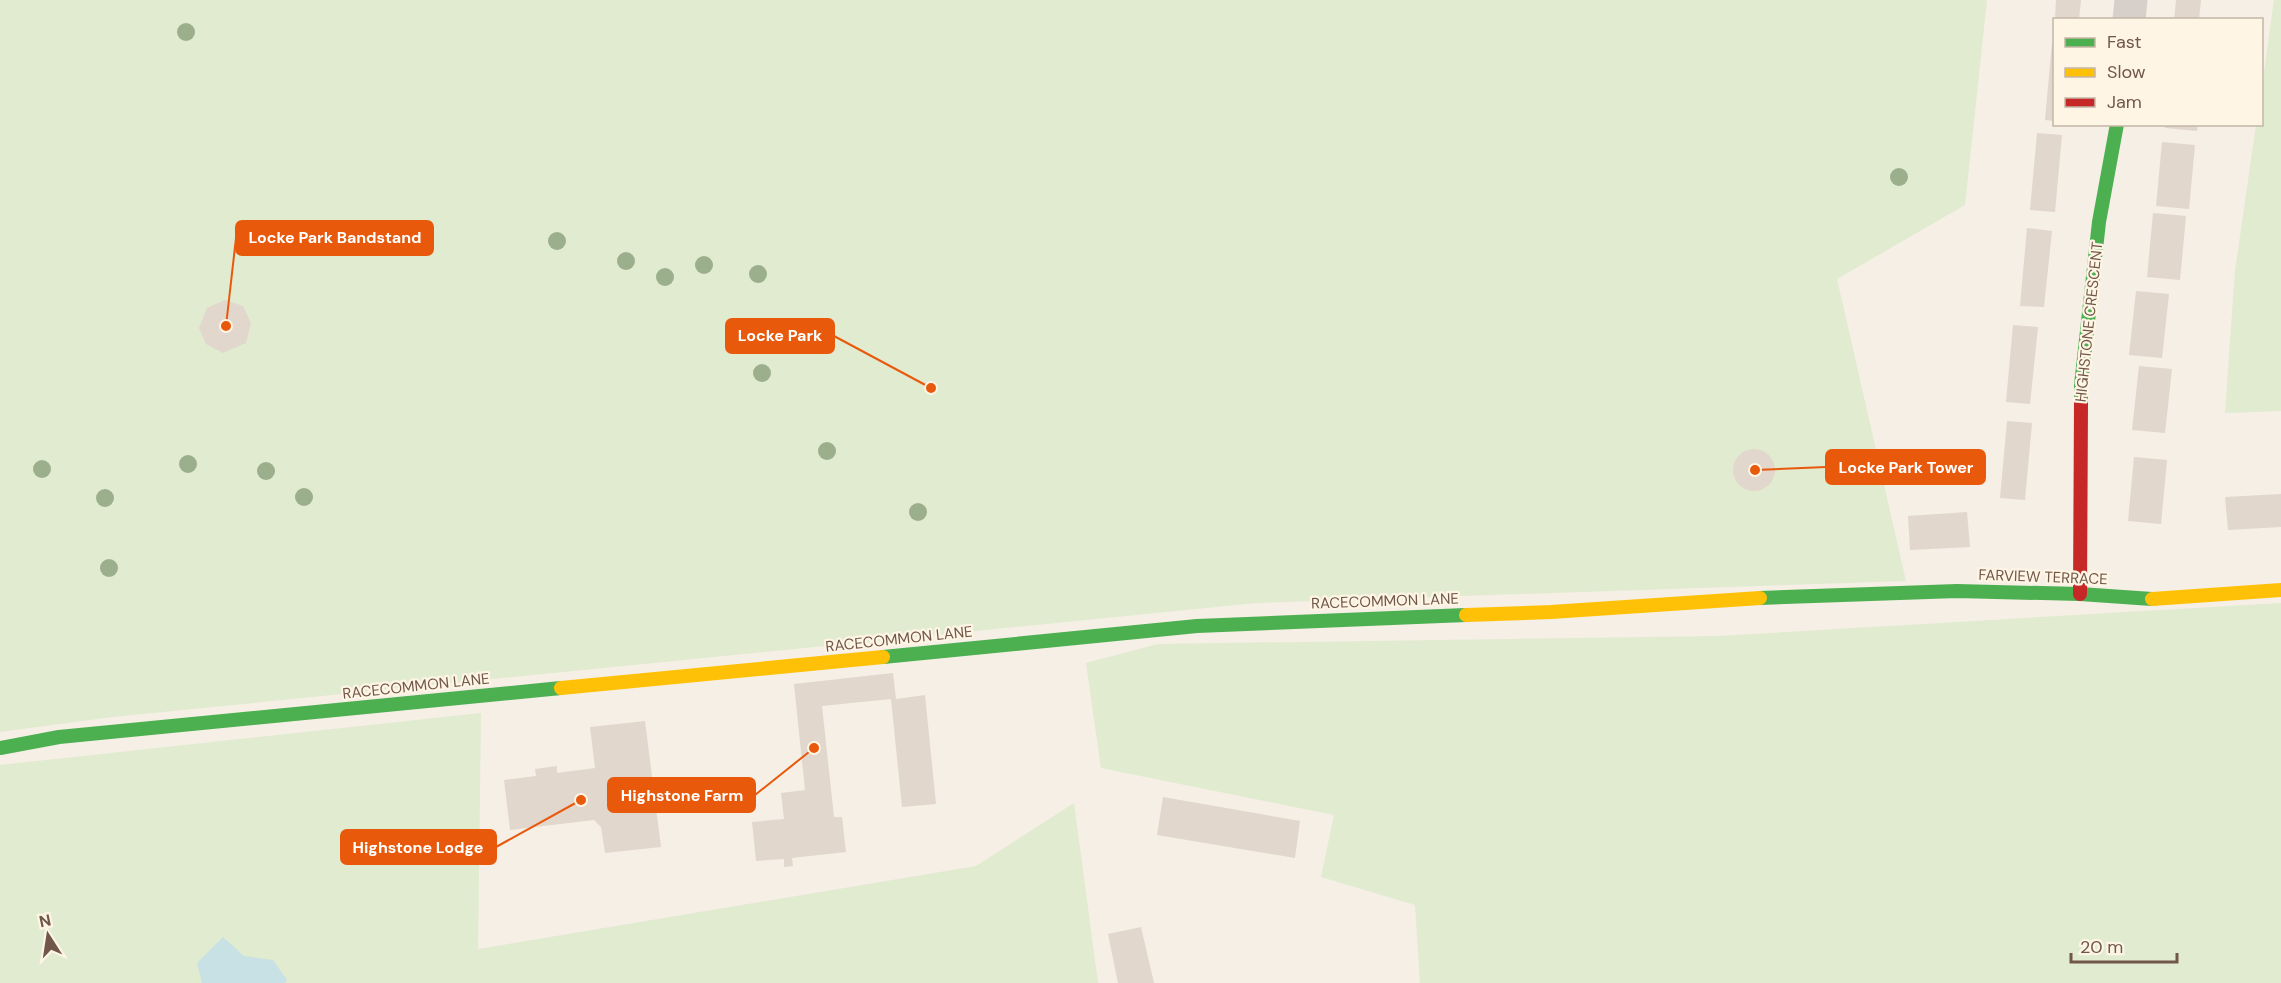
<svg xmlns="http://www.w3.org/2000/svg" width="2281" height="983" font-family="'DM Sans',sans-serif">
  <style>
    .green { fill: #e0ebd0 }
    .water { fill: #c8e1e4 }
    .building { fill: #e1d7cd }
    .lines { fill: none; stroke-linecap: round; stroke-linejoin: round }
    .street { stroke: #d7cfc9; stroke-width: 33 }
    .fast { stroke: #4caf50; stroke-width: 14 }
    .slow { stroke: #ffc107; stroke-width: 14 }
    .jam { stroke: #c62828; stroke-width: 14 }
    .tree { fill: #9caf8c }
    .labels { text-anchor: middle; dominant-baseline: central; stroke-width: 4.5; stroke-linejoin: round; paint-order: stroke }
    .street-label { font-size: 15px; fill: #705748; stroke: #fef5e5 }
    .leader { fill: none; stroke: #e8590c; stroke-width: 2 }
    .callout-dot { fill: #e8590c; stroke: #fef5e5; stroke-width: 2 }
    .callout { fill: #e8590c; stroke: #e8590c; stroke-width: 2 }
    .callout-label { font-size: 16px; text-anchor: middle; font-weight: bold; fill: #fff }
  </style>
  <rect width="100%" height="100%" fill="#f5efe5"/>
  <g class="green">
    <polygon points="0,0 1987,0 1965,205 1837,279 1906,581 1256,603 112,717 0,732"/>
    <polygon points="2274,0 2281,0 2281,411 2225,413 2235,271 2256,125 2262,124 2262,87"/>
    <polygon points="2281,603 2281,983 1420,983 1415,905 1321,877 1334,815 1101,768 1086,663 1158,644 1719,636"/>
    <polygon points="481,713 478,949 976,866 1074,803 1098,983 0,983 0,765"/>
  </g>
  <polygon class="water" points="223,937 244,956 273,960 287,980 285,983 202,983 197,963"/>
  <g class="building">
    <polygon points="2056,0 2081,0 2079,20 2055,20"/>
    <polygon points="2176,0 2201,0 2199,20 2174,20"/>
    <polygon points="2052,43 2054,43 2054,121 2045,120"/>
    <polygon points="2165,124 2198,124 2197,131 2165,128"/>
    <polygon points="2037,133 2062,135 2055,212 2030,210"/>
    <polygon points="2162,142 2195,145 2189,209 2156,206"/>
    <polygon points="2153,213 2186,216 2180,280 2147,277"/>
    <polygon points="2027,228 2052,231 2044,307 2020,306"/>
    <polygon points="2136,291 2169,294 2162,358 2129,355"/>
    <polygon points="225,300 243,306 251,323 246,343 223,353 206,344 199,328 207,308"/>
    <polygon points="2013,325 2038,327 2030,404 2006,402"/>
    <polygon points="2139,366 2172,369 2165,433 2132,430"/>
    <polygon points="2007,421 2032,423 2025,500 2000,498"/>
    <circle cx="1754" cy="470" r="21"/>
    <polygon points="2134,457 2167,460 2161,524 2128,521"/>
    <polygon points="2281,494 2281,527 2228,530 2225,497"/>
    <polygon points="1967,512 1970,547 1910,550 1908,516"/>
    <polygon points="893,673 896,699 925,695 936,804 902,807 891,699 822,706 834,817 842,817 846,852 792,858 793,866 784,867 784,859 756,861 752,822 784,819 781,793 805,790 794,684"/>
    <polygon points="645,721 661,847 605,853 601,827 594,820 510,830 504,780 536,776 535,769 557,766 557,773 595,768 590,727"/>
    <polygon points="1163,797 1300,821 1295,858 1157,835"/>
    <polygon points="1141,927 1154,983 1118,983 1108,934"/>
  </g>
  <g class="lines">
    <polyline class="street" points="2129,20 2131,0"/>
    <g class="fast">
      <polyline points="2081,403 2081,385 2099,222 2117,124"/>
      <polyline points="1760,598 1957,591 2080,594 2152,599"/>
      <polyline points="883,657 1197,626 1466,615"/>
      <polyline points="0,748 59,737 561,688"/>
    </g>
    <g class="slow">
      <polyline points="2152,599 2281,590"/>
      <polyline points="1466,615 1551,612 1760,598"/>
      <polyline points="561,688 883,657"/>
    </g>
    <polyline class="jam" points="2080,594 2081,403"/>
  </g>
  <g class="tree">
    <circle cx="186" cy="32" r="9"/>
    <circle cx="1899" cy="177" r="9"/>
    <circle cx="557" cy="241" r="9"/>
    <circle cx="626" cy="261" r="9"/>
    <circle cx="704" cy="265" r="9"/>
    <circle cx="758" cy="274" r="9"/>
    <circle cx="665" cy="277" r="9"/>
    <circle cx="762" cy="373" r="9"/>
    <circle cx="827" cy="451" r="9"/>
    <circle cx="188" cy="464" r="9"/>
    <circle cx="42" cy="469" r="9"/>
    <circle cx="266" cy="471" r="9"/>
    <circle cx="304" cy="497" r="9"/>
    <circle cx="105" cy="498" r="9"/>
    <circle cx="918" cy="512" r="9"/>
    <circle cx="109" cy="568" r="9"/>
  </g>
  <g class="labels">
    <g class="street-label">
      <text transform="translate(2089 322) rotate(-84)">HIGHSTONE CRESCENT</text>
      <text transform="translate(2043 577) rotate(2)">FARVIEW TERRACE</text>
      <text transform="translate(1385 601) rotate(-2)">RACECOMMON LANE</text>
      <text transform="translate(899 639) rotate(-6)">RACECOMMON LANE</text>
      <text transform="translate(416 686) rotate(-6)">RACECOMMON LANE</text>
    </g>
  </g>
  <path class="leader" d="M226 326L236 238M931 388L834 336M1755 470L1826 467M814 748L755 795M581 800L496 847"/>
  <g class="callout-dot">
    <circle cx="226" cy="326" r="6"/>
    <circle cx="931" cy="388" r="6"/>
    <circle cx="1755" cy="470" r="6"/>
    <circle cx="814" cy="748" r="6"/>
    <circle cx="581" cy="800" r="6"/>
  </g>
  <g class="callout">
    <rect x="236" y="221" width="197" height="34" rx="6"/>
    <rect x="726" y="319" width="108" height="34" rx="6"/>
    <rect x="1826" y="450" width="159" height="34" rx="6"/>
    <rect x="608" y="778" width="147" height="34" rx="6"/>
    <rect x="341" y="830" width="155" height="34" rx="6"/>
  </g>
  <g class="callout-label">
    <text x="335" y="243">Locke Park Bandstand</text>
    <text x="780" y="341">Locke Park</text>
    <text x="1906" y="473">Locke Park Tower</text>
    <text x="682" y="801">Highstone Farm</text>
    <text x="418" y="853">Highstone Lodge</text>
  </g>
  <rect x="2053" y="18" width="210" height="108" fill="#fef5e5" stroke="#c5b6a6" stroke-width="1.5"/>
  <rect x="2065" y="38" width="30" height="9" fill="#4caf50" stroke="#c5b6a6" stroke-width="1.5"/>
  <text x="2107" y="48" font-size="18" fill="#705748">Fast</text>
  <rect x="2065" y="68" width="30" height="9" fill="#ffc107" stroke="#c5b6a6" stroke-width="1.5"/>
  <text x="2107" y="78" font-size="18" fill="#705748">Slow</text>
  <rect x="2065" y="98" width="30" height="9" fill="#c62828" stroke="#c5b6a6" stroke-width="1.5"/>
  <text x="2107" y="108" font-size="18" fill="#705748">Jam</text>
  <g transform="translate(48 935) rotate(348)" stroke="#fef5e5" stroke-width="4.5" paint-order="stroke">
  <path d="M0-4.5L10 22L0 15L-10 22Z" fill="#705748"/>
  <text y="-9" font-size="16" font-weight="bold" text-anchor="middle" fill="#705748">N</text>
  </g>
  <path d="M2071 953v9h106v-9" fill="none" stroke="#705748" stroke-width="3"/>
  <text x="2080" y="953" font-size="18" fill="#705748" stroke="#fef5e5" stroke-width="4.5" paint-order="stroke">20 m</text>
</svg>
